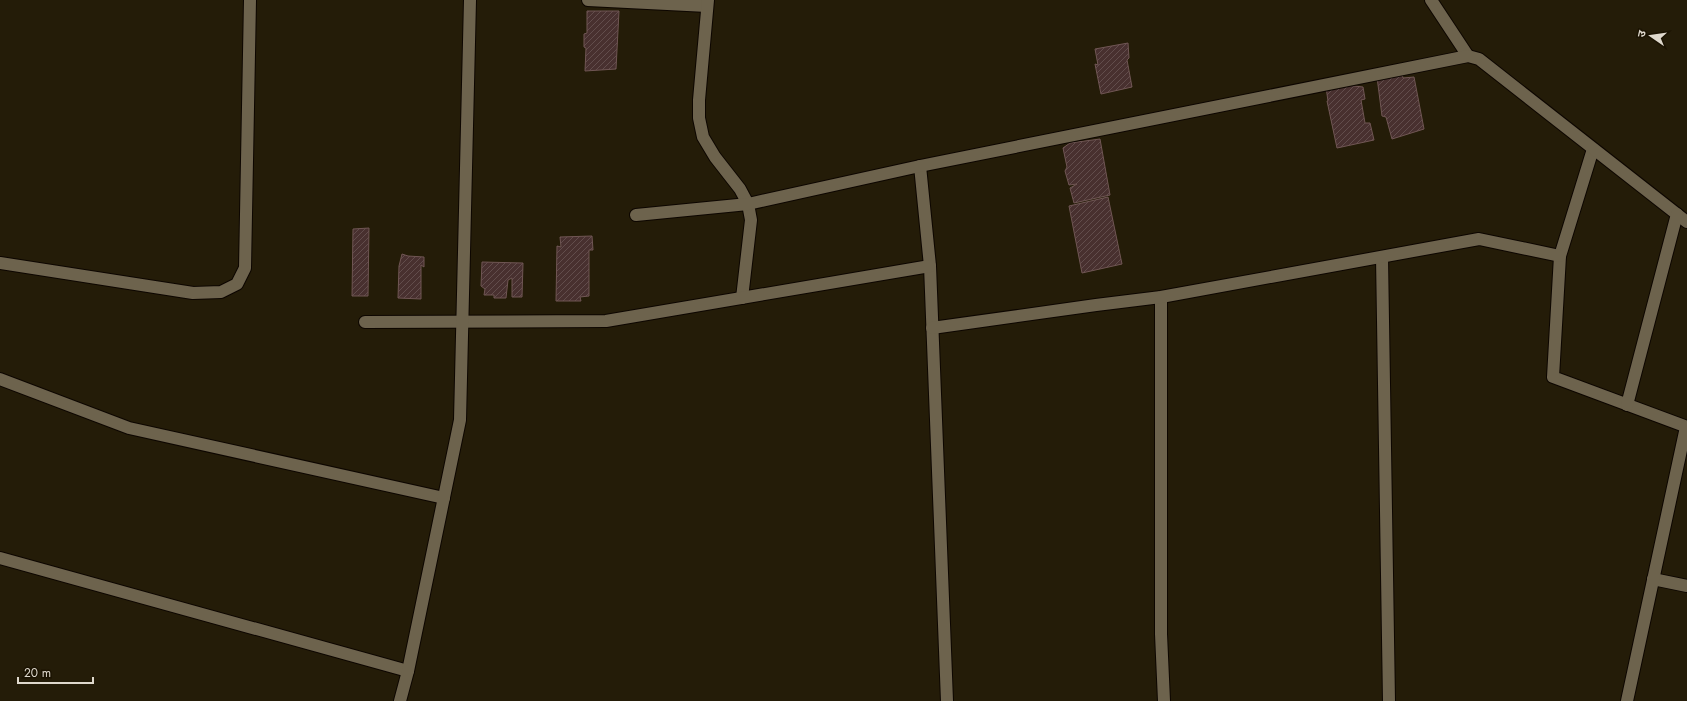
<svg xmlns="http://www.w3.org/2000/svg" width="1687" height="701" font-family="Jost,'Noto Sans Devanagari',sans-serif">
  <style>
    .building { fill: url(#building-hatch); stroke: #705654 }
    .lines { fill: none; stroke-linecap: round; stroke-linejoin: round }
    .minor-casing { stroke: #0d0600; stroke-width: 14 }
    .minor { stroke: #6d634d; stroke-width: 12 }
  </style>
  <defs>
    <pattern id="building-hatch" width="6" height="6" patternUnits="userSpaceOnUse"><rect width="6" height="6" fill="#48302f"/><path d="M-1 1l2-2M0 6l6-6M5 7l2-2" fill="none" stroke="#624d4c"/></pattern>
  </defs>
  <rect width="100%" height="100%" fill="#241c08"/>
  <g class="building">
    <polygon points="587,11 619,11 616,69 585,71 586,48 584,47 584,34 587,33"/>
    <polygon points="1128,43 1129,58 1127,60 1132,87 1101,94 1095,64 1098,65 1095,49"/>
    <polygon points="1402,74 1403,78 1414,77 1424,129 1392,139 1386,117 1382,116 1377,77"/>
    <polygon points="1353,82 1354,86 1363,87 1365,99 1361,100 1365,123 1370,123 1374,140 1337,148 1327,101 1328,101 1326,87"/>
    <polygon points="1100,139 1110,195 1074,203 1070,188 1077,184 1069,185 1065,171 1067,167 1063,148 1070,143"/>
    <polygon points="1108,197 1122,264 1082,273 1069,206"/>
    <polygon points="369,228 368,296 352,296 353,229"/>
    <polygon points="592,236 593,250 589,250 589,296 580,297 581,301 556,301 557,246 561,247 560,237"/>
    <polygon points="402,254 408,256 424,257 424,267 421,265 421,299 398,298 399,266"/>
    <polygon points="482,262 523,263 522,297 512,297 512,278 508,280 506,298 494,298 494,295 484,295 485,289 481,286"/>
  </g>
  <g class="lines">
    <defs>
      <g id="minor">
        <polyline points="588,0 707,6"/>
        <polyline points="708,0 699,100 699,118 703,137 715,157 740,189 748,204 751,220 742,298"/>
        <polyline points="1431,0 1468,56"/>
        <polyline points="1593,149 1560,256 1553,377 1687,427"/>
        <polyline points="920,166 930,266 947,701"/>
        <polyline points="636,215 748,204 920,166 1468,56 1479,59 1687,222"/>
        <polyline points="1382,257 1389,701"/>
        <polyline points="0,263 193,293 221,292 237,284 245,268 250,0"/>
        <polyline points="1161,297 1161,634 1164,701"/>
        <polyline points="365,322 606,321 930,266"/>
        <polyline points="932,328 1096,305 1161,297 1479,239 1560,256"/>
        <polyline points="0,379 129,428 444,498"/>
        <polyline points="1627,405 1677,214"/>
        <polyline points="0,558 408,671"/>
        <polyline points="1653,579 1687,586"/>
        <polyline points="400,701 408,671 460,420 470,0"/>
        <polyline points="1627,701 1686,427"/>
      </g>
    </defs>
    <use href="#minor" class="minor-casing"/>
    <use href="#minor" class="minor"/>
  </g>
  <g transform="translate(1651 36) rotate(283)" stroke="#1b1302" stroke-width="3" paint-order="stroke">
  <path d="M0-3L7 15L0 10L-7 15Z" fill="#dfd9cd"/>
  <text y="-6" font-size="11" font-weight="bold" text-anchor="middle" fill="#dfd9cd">उ</text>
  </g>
  <path d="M18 677v6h75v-6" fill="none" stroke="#dfd9cd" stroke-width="2"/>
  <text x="24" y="677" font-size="12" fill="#dfd9cd" stroke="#1b1302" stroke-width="3" paint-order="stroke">20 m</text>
</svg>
